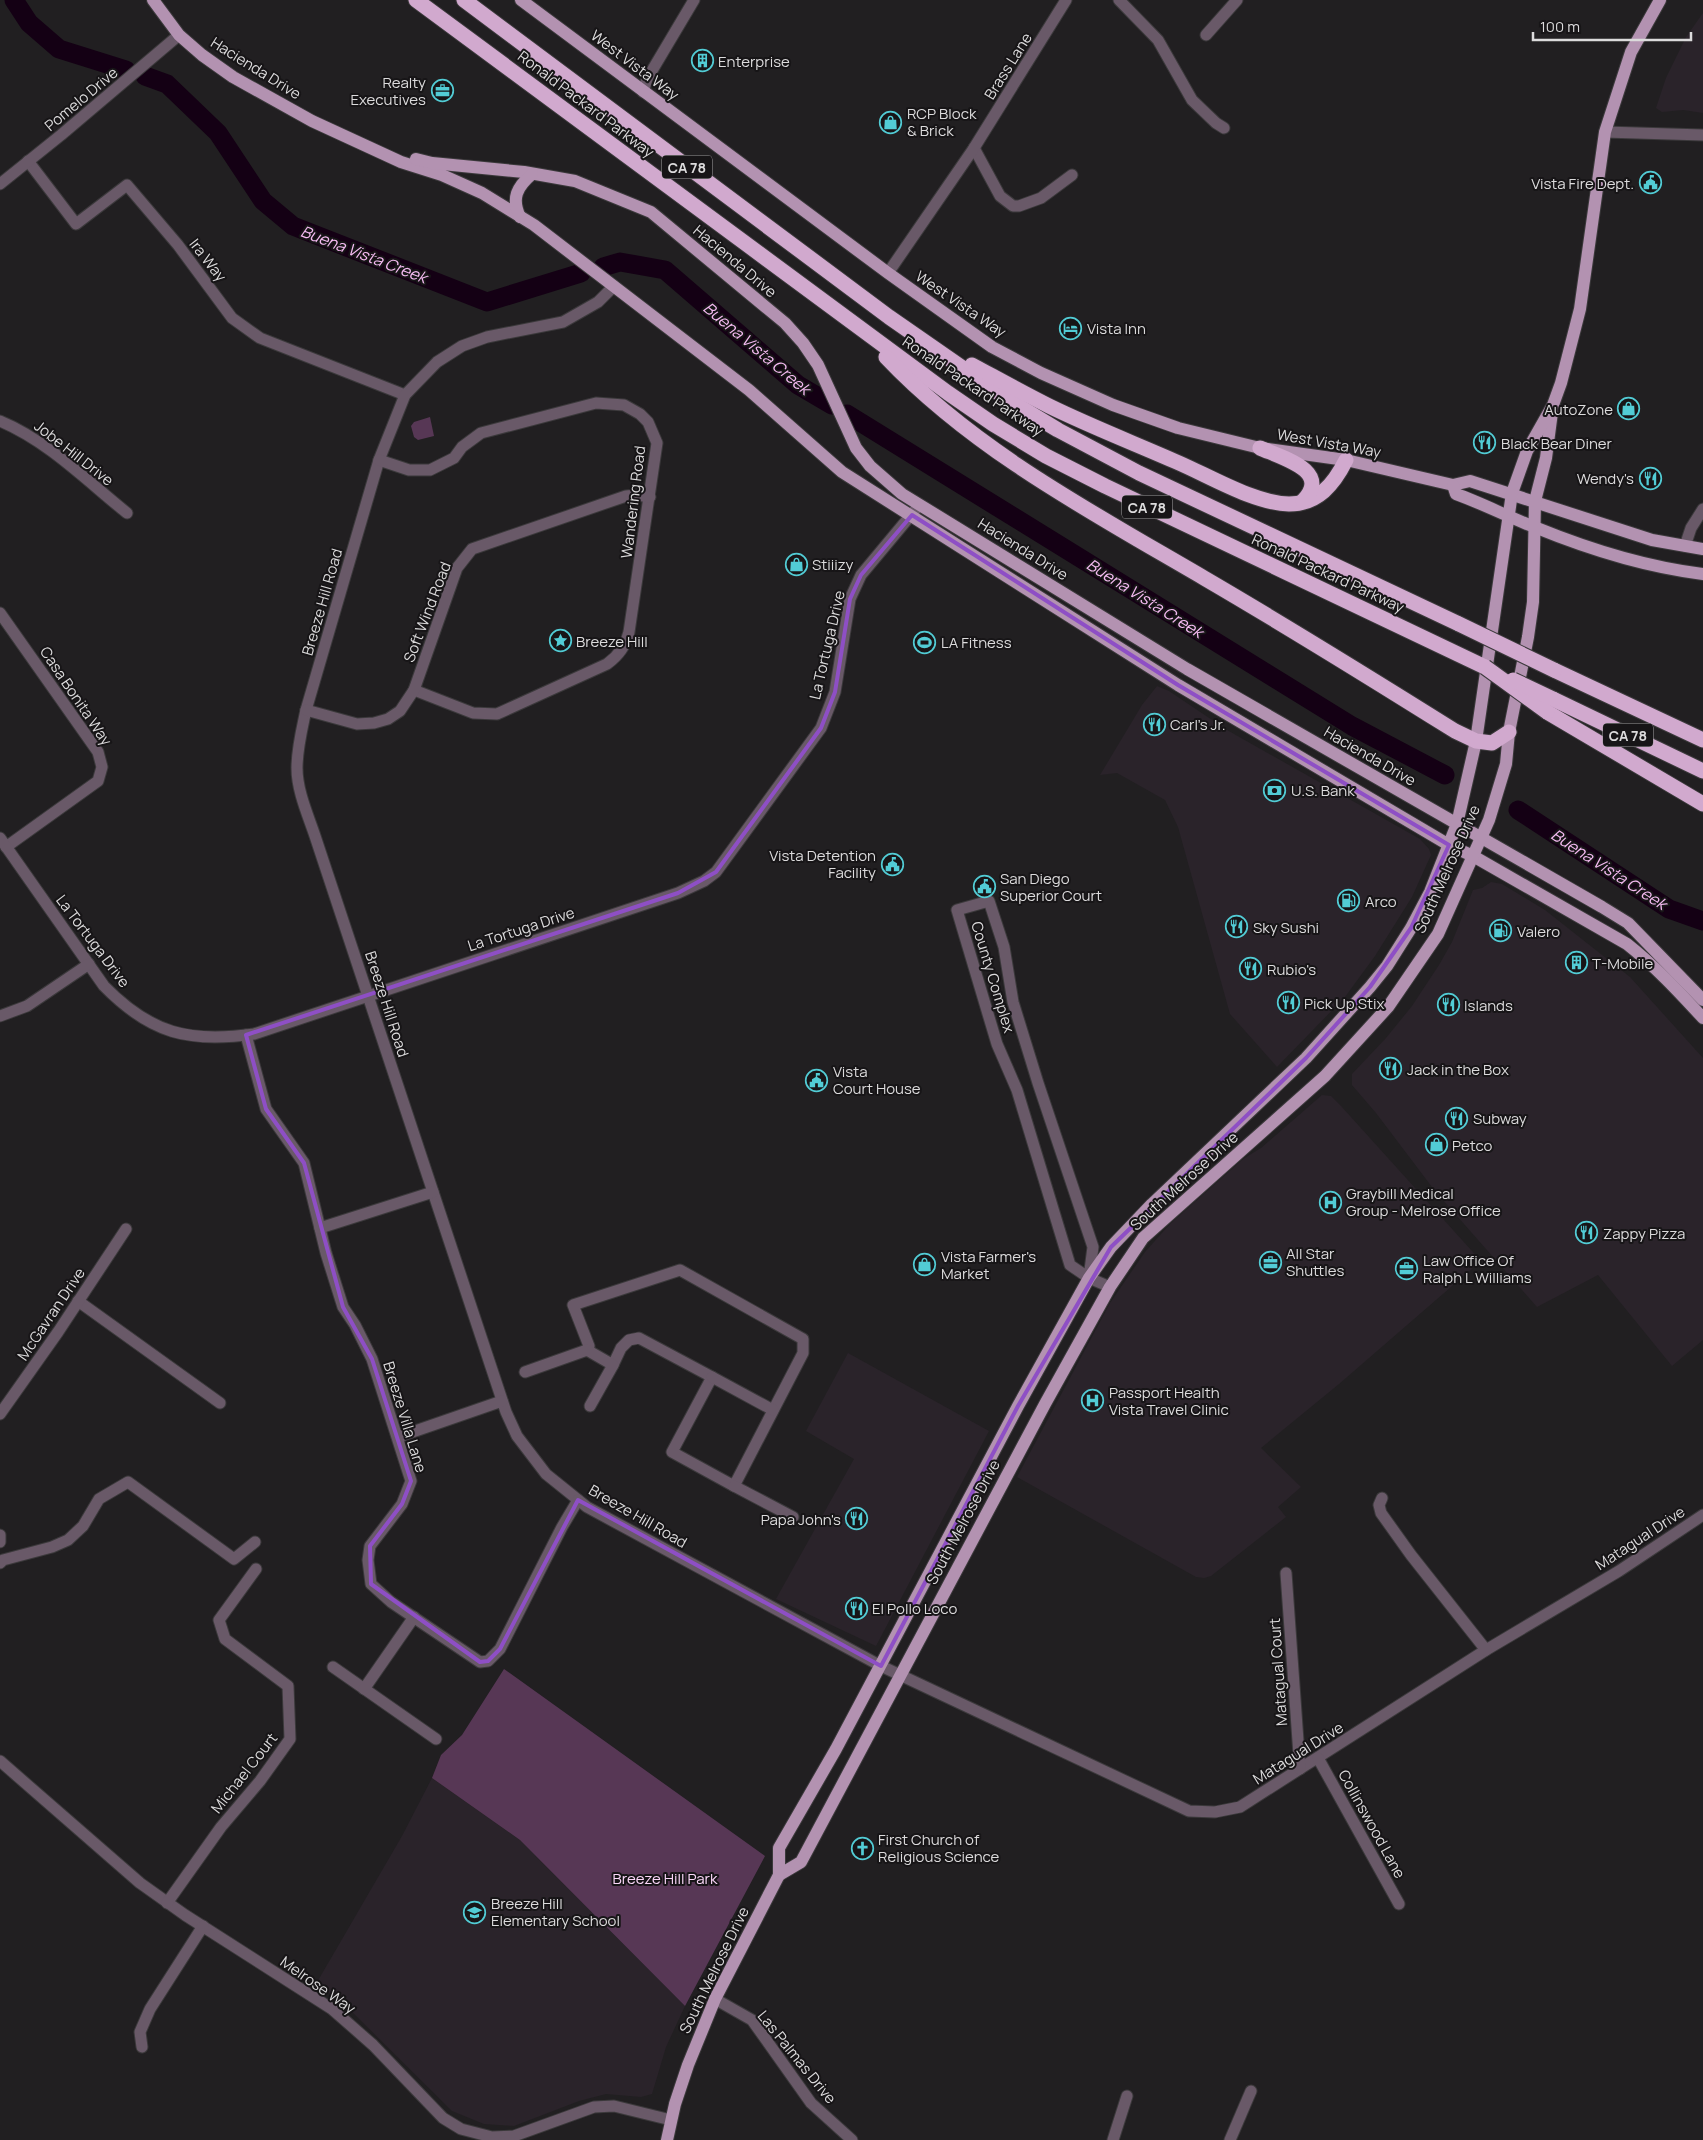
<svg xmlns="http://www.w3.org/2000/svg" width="1703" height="2140" font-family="Manrope,sans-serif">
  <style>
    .built { fill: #2a232a }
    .green { fill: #573755 }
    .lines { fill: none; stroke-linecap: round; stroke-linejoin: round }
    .river { stroke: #140014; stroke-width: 19 }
    .minor-casing { stroke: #3b393b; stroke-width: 13 }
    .major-casing { stroke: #3b393b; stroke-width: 14 }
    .highway-casing { stroke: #3b393b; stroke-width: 17 }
    .minor { stroke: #695968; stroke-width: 11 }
    .major { stroke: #b392b1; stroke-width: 12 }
    .highway { stroke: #d1a9ce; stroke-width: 15 }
    .highway-bridge-casing { stroke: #3b393b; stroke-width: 17; stroke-linecap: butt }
    .highway-bridge { stroke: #d1a9ce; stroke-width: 15 }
    .marked { fill: none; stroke: #8e4fc5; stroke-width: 4; stroke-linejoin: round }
    .labels { text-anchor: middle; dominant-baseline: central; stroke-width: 4; stroke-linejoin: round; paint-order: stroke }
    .shield { fill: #171517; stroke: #a1a0a1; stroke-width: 1 }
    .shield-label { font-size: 14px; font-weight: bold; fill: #dcdbdc }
    .poi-label { font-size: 15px; fill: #dcdbdc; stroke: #171517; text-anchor: start }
    .street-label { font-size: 15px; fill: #dcdbdc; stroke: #171517 }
    .park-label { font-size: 15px; fill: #fbd7f9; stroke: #171517 }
    .water-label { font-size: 16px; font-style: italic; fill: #f5bbf2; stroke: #171517 }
  </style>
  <rect width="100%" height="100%" fill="#211f21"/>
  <g class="built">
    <polygon points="1703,13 1703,113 1683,110 1662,112 1656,108 1666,78 1686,37"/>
    <polygon points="1157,686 1169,691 1227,730 1420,839 1429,849 1431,855 1412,897 1375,956 1345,997 1277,1067 1230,1014 1178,827 1165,800 1117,773 1100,775 1142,705"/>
    <polygon points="1491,882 1502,884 1545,910 1630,977 1703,1058 1703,1340 1672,1366 1598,1275 1537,1307 1435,1191 1376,1113 1352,1085 1352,1074 1386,1038 1412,1006 1439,965 1452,942 1473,890 1482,888"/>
    <polygon points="1322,1095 1331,1096 1341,1106 1481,1261 1339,1384 1261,1448 1301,1487 1278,1507 1286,1517 1211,1576 1204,1578 1196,1577 1017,1477 1110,1303 1145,1252 1170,1224 1243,1159 1261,1148"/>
    <polygon points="848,1353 989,1431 876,1646 776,1599 854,1459 806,1431"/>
    <polygon points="432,1778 520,1840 685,2006 666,2047 652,2094 641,2097 606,2094 579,2101 514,2126 484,2124 452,2111 340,2000 316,1984 402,1836"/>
  </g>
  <g class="green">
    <polygon points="430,417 434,436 418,440 414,437 411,426 414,422"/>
    <polygon points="504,1669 765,1856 685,2006 520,1840 432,1778 441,1755 462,1735"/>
  </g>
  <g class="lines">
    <g class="river">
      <polyline points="14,0 29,23 59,49 126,70"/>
      <polyline points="145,76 167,84 218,133 263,201 293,226 487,302 581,273"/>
      <polyline points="603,267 620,262 665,270 798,385 832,405"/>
      <polyline points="847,414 1352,726 1445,775"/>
      <polyline points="1518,810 1669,909 1703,921"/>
    </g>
    <defs>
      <g id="minor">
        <polyline points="1119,0 1158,40 1192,100 1216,123 1224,128"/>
        <polyline points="1206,35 1237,0"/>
        <polyline points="643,92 647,79 694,0"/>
        <polyline points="1605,132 1703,135"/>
        <polyline points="974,148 1000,196 1013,206 1019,206 1041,198 1072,175"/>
        <polyline points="28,161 76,224 127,185 178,245 232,318 260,338 405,395"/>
        <polyline points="0,184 61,135 179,35"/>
        <polyline points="888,273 974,148 1066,0"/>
        <path d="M614 286 598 302 563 322 487 337 462 346 437 362 405 395 379 460 306 710C302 729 297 748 297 768 297 791 308 815 315 836L506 1412 517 1436 546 1474 587 1507 881 1666 1189 1811 1215 1812 1240 1807 1486 1650 1619 1571 1703 1515"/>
        <path d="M0 421C48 441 87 481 127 513"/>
        <path d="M379 460 409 470H430L454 458 462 447 481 433 596 403 624 405 640 414 648 422 657 443 629 632C626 646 618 656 607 664L497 714 473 713 414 690"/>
        <polyline points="1685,546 1691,528 1703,509"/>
        <polyline points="0,613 98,752 102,767 98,781 6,847"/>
        <polyline points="306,710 357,724 374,723 388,719 400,711 414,690 457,568 472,549 626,496 637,495 650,497"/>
        <path d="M0 838 104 986C151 1034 189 1043 254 1034L678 893 704 881 716 872 821 728 835 692 850 599 861 575 916 509"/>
        <polyline points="0,1016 27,1006 89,964"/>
        <polyline points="246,1035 266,1109 304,1163 326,1253 343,1307 355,1325 372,1359 411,1481 402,1504 370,1546 368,1560 371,1584 391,1602 480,1662 488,1661 500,1649 562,1527 578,1500"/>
        <polyline points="320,1228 433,1192"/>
        <polyline points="1089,1278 1093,1247 1038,1083 1013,1002 1004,947 989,901 957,910 997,1044 1017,1090 1070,1265 1089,1278 1110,1287"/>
        <polyline points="78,1301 220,1403"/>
        <polyline points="587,1350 589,1346 573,1305 680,1270 803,1339 803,1353 734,1486 672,1452 712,1377 639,1338 629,1340 621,1348 613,1365"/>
        <polyline points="525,1372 587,1350 613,1365 590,1406"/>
        <polyline points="712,1377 773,1410"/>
        <polyline points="0,1414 58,1332 126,1229"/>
        <polyline points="398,1437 502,1401"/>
        <polyline points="734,1486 793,1517"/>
        <polyline points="1382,1498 1379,1505 1381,1513 1411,1555 1486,1650"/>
        <polyline points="0,1535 0,1542"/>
        <polyline points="0,1563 3,1560 52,1547 68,1540 83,1526 99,1499 128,1482 234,1559 255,1542"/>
        <polyline points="1286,1573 1300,1769"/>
        <polyline points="333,1667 436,1739"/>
        <polyline points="364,1689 414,1617"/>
        <polyline points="1318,1758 1399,1904"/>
        <polyline points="0,1761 140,1883 185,1915 332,2009 373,2045 443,2118 461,2129 492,2137 514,2136 594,2107 614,2106 671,2120"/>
        <polyline points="167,1903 221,1827 260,1781 290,1739 288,1686 225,1639 219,1620 256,1569"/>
        <polyline points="715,1999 752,2020 811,2103 852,2140"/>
        <polyline points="142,2047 140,2032 150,2009 203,1926"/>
        <polyline points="1113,2140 1127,2096"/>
        <polyline points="1230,2140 1251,2091"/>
      </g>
      <g id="major">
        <path d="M153 0 179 35 202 55 233 77 312 121 401 162 442 175 482 193 534 225 749 390 842 472 1178 685 1449 845 1473 856 1627 944C1655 966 1679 992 1703 1018"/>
        <polyline points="521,0 888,273 992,347 1041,373 1113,405 1178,428 1260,448 1346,460 1453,485 1470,481 1652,540 1703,549"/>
        <polyline points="416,159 432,163 524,172 575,181 651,212 785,323 803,343 818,365 856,448 870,466 902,494 1187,669 1602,907 1628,923 1703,1000"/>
        <path d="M520 217C511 198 517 187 532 174"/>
        <path d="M1453 485 1456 494C1484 504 1510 518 1537 528 1591 550 1646 567 1703 574"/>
        <polyline points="779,1875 801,1862 1045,1404 1110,1287 1143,1238 1325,1076 1388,1007 1438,934 1489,820 1506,764 1509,732 1528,637 1533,602 1535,501 1546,458 1552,412"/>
        <polyline points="667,2140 675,2104 688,2065 715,1999 779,1875 779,1848 836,1749 1018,1406 1089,1278 1111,1247 1152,1204 1306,1058 1370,987 1387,966 1411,928 1430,892 1457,824 1476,741 1512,493 1527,451 1553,405 1561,383 1580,309 1605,132 1631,52 1660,0"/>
      </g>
      <g id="highway">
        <polyline points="416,0 948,393 993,424 1046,456 1105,486 1485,667"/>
        <polyline points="464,0 889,317 1010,401 1058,430 1139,473 1459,624"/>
        <path d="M886 357C974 450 1093 513 1204 578 1288 627 1372 679 1455 731L1476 741 1492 743 1509 732"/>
        <path d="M972 365C998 379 1023 393 1049 406 1092 427 1136 444 1179 463 1211 477 1254 503 1289 504 1318 504 1334 484 1346 460"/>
        <path d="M1260 448C1283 458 1332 471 1303 501"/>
        <polyline points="1554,670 1703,740"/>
        <polyline points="1553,699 1703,771"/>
        <polyline points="1547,712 1703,804"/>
      </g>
    </defs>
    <use href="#minor" class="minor-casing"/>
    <use href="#major" class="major-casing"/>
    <use href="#highway" class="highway-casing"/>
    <use href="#minor" class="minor"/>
    <use href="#major" class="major"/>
    <use href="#highway" class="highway"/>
    <defs>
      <g id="highway-bridge">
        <polyline points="1459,624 1554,670"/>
        <polyline points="1485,667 1547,712"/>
        <polyline points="1513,680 1553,699"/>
      </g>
    </defs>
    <use href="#highway-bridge" class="highway-bridge-casing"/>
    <use href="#highway-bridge" class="highway-bridge"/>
  </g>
  <path class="marked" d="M912 515 1178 685 1449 845 1411 928 1370 987 1306 1058 1111 1247 1018 1406 881 1666 578 1500 500 1649 488 1661 480 1662 371 1584 370 1546 402 1504 411 1481 372 1359 343 1307 304 1163 266 1109 246 1035 678 893 716 872 821 728 835 692 850 599 861 575Z"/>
  <defs>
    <symbol id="building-ring" viewBox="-11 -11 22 22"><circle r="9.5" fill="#171517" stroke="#52ccd5" stroke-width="1.5"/><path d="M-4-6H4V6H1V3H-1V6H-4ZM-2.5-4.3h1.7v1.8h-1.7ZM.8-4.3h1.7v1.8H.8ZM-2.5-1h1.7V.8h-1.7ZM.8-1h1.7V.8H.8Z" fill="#52ccd5"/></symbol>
    <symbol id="office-ring" viewBox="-11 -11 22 22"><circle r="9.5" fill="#171517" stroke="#52ccd5" stroke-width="1.5"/><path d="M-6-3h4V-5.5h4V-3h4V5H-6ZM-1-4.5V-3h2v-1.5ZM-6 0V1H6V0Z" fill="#52ccd5"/></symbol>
    <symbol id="shop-ring" viewBox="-11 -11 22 22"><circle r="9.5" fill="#171517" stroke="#52ccd5" stroke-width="1.5"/><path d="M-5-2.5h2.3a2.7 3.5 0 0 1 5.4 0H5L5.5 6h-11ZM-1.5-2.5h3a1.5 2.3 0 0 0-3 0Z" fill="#52ccd5"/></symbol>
    <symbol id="civic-ring" viewBox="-11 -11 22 22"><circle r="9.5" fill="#171517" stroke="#52ccd5" stroke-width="1.5"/><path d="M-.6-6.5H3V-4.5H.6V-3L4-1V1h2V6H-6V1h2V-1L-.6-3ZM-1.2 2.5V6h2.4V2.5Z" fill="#52ccd5"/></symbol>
    <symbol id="hotel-ring" viewBox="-11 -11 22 22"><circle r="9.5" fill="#171517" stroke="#52ccd5" stroke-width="1.5"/><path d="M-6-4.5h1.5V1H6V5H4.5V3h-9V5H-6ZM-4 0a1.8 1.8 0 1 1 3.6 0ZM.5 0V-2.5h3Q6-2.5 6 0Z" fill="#52ccd5"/></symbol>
    <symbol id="restaurant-ring" viewBox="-11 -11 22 22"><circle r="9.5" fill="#171517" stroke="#52ccd5" stroke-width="1.5"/><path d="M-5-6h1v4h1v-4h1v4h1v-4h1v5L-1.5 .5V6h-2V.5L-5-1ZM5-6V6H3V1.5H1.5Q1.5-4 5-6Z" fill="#52ccd5"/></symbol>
    <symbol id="sight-ring" viewBox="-11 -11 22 22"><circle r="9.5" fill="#171517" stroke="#52ccd5" stroke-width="1.5"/><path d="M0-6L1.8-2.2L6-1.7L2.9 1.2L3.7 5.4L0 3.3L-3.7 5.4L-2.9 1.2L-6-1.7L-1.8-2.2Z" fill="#52ccd5"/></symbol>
    <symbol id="stadium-ring" viewBox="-11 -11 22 22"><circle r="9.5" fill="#171517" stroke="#52ccd5" stroke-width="1.5"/><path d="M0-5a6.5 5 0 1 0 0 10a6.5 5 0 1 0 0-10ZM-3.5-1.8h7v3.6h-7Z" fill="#52ccd5"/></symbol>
    <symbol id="bank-ring" viewBox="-11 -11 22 22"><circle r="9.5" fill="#171517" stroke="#52ccd5" stroke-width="1.5"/><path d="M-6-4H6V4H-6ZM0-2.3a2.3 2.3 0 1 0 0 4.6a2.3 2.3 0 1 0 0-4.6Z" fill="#52ccd5"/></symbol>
    <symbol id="fuel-ring" viewBox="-11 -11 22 22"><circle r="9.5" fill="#171517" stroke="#52ccd5" stroke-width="1.5"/><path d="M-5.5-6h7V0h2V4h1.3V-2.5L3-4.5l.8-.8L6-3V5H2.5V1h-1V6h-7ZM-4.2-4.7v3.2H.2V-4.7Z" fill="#52ccd5"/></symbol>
    <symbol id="hospital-ring" viewBox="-11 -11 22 22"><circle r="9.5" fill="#171517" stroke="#52ccd5" stroke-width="1.5"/><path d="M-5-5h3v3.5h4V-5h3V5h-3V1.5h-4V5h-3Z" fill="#52ccd5"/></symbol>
    <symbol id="church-ring" viewBox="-11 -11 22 22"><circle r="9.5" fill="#171517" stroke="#52ccd5" stroke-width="1.5"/><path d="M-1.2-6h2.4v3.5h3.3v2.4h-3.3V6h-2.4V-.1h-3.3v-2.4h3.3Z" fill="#52ccd5"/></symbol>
    <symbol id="school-ring" viewBox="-11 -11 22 22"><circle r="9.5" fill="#171517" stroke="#52ccd5" stroke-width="1.5"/><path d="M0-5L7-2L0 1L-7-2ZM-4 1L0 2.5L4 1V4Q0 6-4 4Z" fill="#52ccd5"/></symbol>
  </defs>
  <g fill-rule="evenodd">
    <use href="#building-ring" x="690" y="48" width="25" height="25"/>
    <use href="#office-ring" x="430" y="78" width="25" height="25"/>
    <use href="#shop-ring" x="878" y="110" width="25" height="25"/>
    <use href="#civic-ring" x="1638" y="170" width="25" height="25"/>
    <use href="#hotel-ring" x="1058" y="316" width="25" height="25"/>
    <use href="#shop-ring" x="1616" y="396" width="25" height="25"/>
    <use href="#restaurant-ring" x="1472" y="430" width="25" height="25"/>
    <use href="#restaurant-ring" x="1638" y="466" width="25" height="25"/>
    <use href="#shop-ring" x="784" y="552" width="25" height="25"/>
    <use href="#sight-ring" x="548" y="628" width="25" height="25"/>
    <use href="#stadium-ring" x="912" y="630" width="25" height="25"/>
    <use href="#restaurant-ring" x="1142" y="712" width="25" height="25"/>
    <use href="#bank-ring" x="1262" y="778" width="25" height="25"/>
    <use href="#civic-ring" x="880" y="852" width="25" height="25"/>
    <use href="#civic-ring" x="972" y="874" width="25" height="25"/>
    <use href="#fuel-ring" x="1336" y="888" width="25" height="25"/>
    <use href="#restaurant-ring" x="1224" y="914" width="25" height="25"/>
    <use href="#fuel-ring" x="1488" y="918" width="25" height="25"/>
    <use href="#building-ring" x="1564" y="950" width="25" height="25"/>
    <use href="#restaurant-ring" x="1238" y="956" width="25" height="25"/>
    <use href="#restaurant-ring" x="1276" y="990" width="25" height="25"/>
    <use href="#restaurant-ring" x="1436" y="992" width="25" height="25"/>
    <use href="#restaurant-ring" x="1378" y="1056" width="25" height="25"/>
    <use href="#civic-ring" x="804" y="1068" width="25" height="25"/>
    <use href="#restaurant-ring" x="1444" y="1106" width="25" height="25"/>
    <use href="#shop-ring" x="1424" y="1132" width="25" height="25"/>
    <use href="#hospital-ring" x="1318" y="1190" width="25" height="25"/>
    <use href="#restaurant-ring" x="1574" y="1220" width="25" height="25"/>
    <use href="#office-ring" x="1258" y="1250" width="25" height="25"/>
    <use href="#shop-ring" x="912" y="1252" width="25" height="25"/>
    <use href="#office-ring" x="1394" y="1256" width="25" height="25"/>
    <use href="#hospital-ring" x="1080" y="1388" width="25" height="25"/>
    <use href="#restaurant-ring" x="844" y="1506" width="25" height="25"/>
    <use href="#restaurant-ring" x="844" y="1596" width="25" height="25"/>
    <use href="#church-ring" x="850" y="1836" width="25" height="25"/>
    <use href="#school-ring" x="462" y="1900" width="25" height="25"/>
  </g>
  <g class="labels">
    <g class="shield">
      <rect x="662" y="155.5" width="50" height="23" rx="4"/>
      <rect x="1122" y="495.5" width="50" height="23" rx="4"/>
      <rect x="1603" y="723.5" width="50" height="23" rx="4"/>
    </g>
    <g class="shield-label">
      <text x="687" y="167">CA 78</text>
      <text x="1147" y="507">CA 78</text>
      <text x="1628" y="735">CA 78</text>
    </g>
    <g class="poi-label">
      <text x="718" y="61">Enterprise</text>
      <text x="426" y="82" text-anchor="end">Realty<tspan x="426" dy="17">Executives</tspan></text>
      <text x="907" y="113">RCP Block<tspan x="907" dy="17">&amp; Brick</tspan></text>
      <text x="1634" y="183" text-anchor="end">Vista Fire Dept.</text>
      <text x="1087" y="328">Vista Inn</text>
      <text x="1613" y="409" text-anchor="end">AutoZone</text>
      <text x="1501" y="443">Black Bear Diner</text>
      <text x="1634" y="478" text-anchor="end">Wendy's</text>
      <text x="812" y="564">Stiiizy</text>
      <text x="576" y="641">Breeze Hill</text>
      <text x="941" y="642">LA Fitness</text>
      <text x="1170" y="724">Carl's Jr.</text>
      <text x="1291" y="790">U.S. Bank</text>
      <text x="876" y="855" text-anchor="end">Vista Detention<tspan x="876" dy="17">Facility</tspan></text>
      <text x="1000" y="878">San Diego<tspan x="1000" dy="17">Superior Court</tspan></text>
      <text x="1365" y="901">Arco</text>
      <text x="1253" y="927">Sky Sushi</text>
      <text x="1517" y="931">Valero</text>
      <text x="1592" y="963">T-Mobile</text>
      <text x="1267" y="969">Rubio's</text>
      <text x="1304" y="1003">Pick Up Stix</text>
      <text x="1464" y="1005">Islands</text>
      <text x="1407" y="1069">Jack in the Box</text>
      <text x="833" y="1071">Vista<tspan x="833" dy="17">Court House</tspan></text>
      <text x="1473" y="1118">Subway</text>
      <text x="1452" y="1145">Petco</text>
      <text x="1346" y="1193">Graybill Medical<tspan x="1346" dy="17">Group - Melrose Office</tspan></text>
      <text x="1603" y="1233">Zappy Pizza</text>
      <text x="1286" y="1253">All Star<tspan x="1286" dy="17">Shuttles</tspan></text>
      <text x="941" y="1256">Vista Farmer's<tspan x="941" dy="17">Market</tspan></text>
      <text x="1423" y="1260">Law Office Of<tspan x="1423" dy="17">Ralph L Williams</tspan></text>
      <text x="1109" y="1392">Passport Health<tspan x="1109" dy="17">Vista Travel Clinic</tspan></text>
      <text x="841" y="1519" text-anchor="end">Papa John's</text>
      <text x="872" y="1608">El Pollo Loco</text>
      <text x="878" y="1839">First Church of<tspan x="878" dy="17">Religious Science</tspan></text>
      <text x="491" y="1903">Breeze Hill<tspan x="491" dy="17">Elementary School</tspan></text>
    </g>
    <g class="street-label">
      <text transform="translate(635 65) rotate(37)">West Vista Way</text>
      <text transform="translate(1008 66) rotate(-58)">Brass Lane</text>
      <text transform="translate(256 68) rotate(32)">Hacienda Drive</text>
      <text transform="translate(81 99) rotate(-40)">Pomelo Drive</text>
      <text transform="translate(586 104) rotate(37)">Ronald Packard Parkway</text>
      <text transform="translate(208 260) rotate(52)">Ira Way</text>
      <text transform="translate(735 261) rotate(40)">Hacienda Drive</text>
      <text transform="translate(961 304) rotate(34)">West Vista Way</text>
      <text transform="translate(973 386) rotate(34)">Ronald Packard Parkway</text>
      <text transform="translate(1329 443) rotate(10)">West Vista Way</text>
      <text transform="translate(74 453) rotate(38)">Jobe Hill Drive</text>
      <text transform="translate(633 502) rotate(-83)">Wandering Road</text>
      <text transform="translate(1023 549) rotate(32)">Hacienda Drive</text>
      <text transform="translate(1328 573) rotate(25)">Ronald Packard Parkway</text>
      <text transform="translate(322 602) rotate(-74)">Breeze Hill Road</text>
      <text transform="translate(427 612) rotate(-69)">Soft Wind Road</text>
      <text transform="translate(827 645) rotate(-77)">La Tortuga Drive</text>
      <text transform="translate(76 696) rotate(56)">Casa Bonita Way</text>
      <text transform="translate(1370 756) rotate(30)">Hacienda Drive</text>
      <text transform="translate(1447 869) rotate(-66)">South Melrose Drive</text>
      <text transform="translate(521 929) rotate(-18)">La Tortuga Drive</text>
      <text transform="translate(93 941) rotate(53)">La Tortuga Drive</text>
      <text transform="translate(993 977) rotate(73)">County Complex</text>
      <text transform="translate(387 1004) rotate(72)">Breeze Hill Road</text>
      <text transform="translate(1184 1181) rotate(-42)">South Melrose Drive</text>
      <text transform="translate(51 1314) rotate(-56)">McGavran Drive</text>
      <text transform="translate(405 1417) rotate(73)">Breeze Villa Lane</text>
      <text transform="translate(638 1516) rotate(30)">Breeze Hill Road</text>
      <text transform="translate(963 1522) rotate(-62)">South Melrose Drive</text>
      <text transform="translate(1640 1538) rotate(-33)">Matagual Drive</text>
      <text transform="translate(1278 1672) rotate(-94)">Matagual Court</text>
      <text transform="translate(1298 1753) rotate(-32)">Matagual Drive</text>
      <text transform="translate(244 1773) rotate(-52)">Michael Court</text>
      <text transform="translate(1372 1824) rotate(61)">Collinswood Lane</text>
      <text transform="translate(714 1970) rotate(-64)">South Melrose Drive</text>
      <text transform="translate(318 1985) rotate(35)">Melrose Way</text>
      <text transform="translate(797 2057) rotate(51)">Las Palmas Drive</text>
    </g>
    <g class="park-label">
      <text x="665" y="1878">Breeze Hill Park</text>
    </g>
    <g class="water-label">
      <text transform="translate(364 254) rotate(21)">Buena Vista Creek</text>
      <text transform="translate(757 348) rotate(40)">Buena Vista Creek</text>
      <text transform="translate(1145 598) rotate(32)">Buena Vista Creek</text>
      <text transform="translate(1609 869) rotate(33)">Buena Vista Creek</text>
    </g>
  </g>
  <path d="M1533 32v8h158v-8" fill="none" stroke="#dcdbdc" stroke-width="2.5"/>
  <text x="1540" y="32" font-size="15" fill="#dcdbdc" stroke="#171517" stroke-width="4" paint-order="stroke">100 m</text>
</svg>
